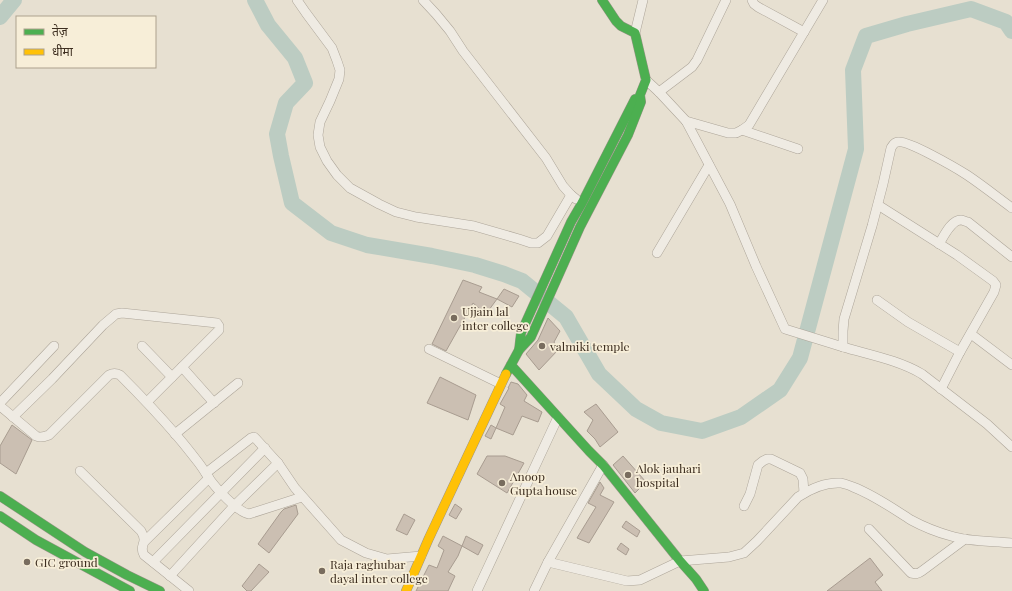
<svg xmlns="http://www.w3.org/2000/svg" width="1012" height="591" font-family="'Playfair Display','Noto Sans Devanagari',serif">
  <style>
    .lines { fill: none; stroke-linecap: round; stroke-linejoin: round }
    .river { stroke: #bcccc2; stroke-width: 16 }
    .building { fill: #cbbfb2; stroke: #a89c90 }
    .street-casing { stroke: #ada599; stroke-width: 10 }
    .fast-casing { stroke: #9c958a; stroke-width: 10 }
    .slow-casing { stroke: #9c958a; stroke-width: 10 }
    .street { stroke: #efebe3; stroke-width: 9 }
    .fast { stroke: #4caf50; stroke-width: 9 }
    .slow { stroke: #ffc107; stroke-width: 9 }
    .poi-dot { fill: #786c5e; stroke: #f7eed8; stroke-width: 1.5 }
    .labels { text-anchor: middle; dominant-baseline: central; stroke-width: 3.5; stroke-linejoin: round; paint-order: stroke }
    .poi-label { font-size: 12px; fill: #3d2e20; stroke: #f7eed8; text-anchor: start }
  </style>
  <rect width="100%" height="100%" fill="#e7e0d1"/>
  <g class="lines">
    <g class="river">
      <polyline points="255,0 268,25 295,58 305,83 286,103 277,134 281,156 292,203 331,233 367,245 432,256 475,265 504,274 522,281 566,317 599,374 636,409 661,423 702,431 741,417 780,390 800,358 856,149 853,70 866,36 907,24 971,9 1006,22 1012,31"/>
      <polyline points="0,17 14,0"/>
    </g>
  </g>
  <g class="building">
    <polygon points="463,280 482,287 479,292 497,299 486,314 473,303 446,351 432,344"/>
    <polygon points="504,289 519,296 512,307 497,299"/>
    <polygon points="548,318 560,331 554,342 558,350 539,370 526,354 538,340"/>
    <polygon points="440,377 476,395 468,420 427,403"/>
    <polygon points="511,382 518,384 527,395 524,401 542,412 538,422 522,416 513,435 496,428 505,407 500,404 509,388 508,388"/>
    <polygon points="596,404 618,432 600,447 595,439 587,431 593,420 584,412"/>
    <polygon points="12,425 32,440 16,474 0,463 0,446"/>
    <polygon points="491,425 496,428 491,439 485,436"/>
    <polygon points="487,456 505,456 524,463 507,493 477,474"/>
    <polygon points="623,456 646,482 635,493 613,465"/>
    <polygon points="600,482 604,488 600,495 614,502 589,543 577,538 596,507 588,503"/>
    <polygon points="455,504 462,509 456,519 449,515"/>
    <polygon points="296,505 298,514 269,553 258,544 281,512 284,509"/>
    <polygon points="404,514 415,520 407,535 396,530"/>
    <polygon points="626,521 640,531 637,537 622,527"/>
    <polygon points="443,536 462,546 458,556 448,572 455,576 448,591 416,591 429,565 437,568 444,550 438,546"/>
    <polygon points="466,536 483,545 478,555 462,546"/>
    <polygon points="621,543 629,549 626,555 617,549"/>
    <polygon points="870,558 883,575 875,582 882,591 827,591"/>
    <polygon points="259,564 269,572 251,591 247,591 242,586"/>
  </g>
  <g class="lines">
    <defs>
      <g id="street">
        <polyline points="297,0 306,13 332,48 337,61 340,70 339,79 330,101 320,122 318,135 320,147 327,161 337,175 350,188 379,204 396,212 416,217 474,226 519,239 531,243 538,243 547,236 571,195"/>
        <polyline points="423,0 436,14 450,31 463,51 546,158 563,186 571,195 576,199"/>
        <polyline points="752,0 754,4 758,7 804,32"/>
        <polyline points="635,33 643,0"/>
        <polyline points="646,80 659,92 686,121 728,133 736,133 742,130 749,125 823,0"/>
        <polyline points="659,92 692,67 697,60 726,0"/>
        <polyline points="686,121 730,204 756,266 785,329 843,347"/>
        <polyline points="742,130 798,149"/>
        <polyline points="878,205 957,255 993,281 996,285 994,292 960,352 941,389"/>
        <path d="M1012 208C997 197 982 185 967 175 956 168 908 140 898 142 894 142 893 145 891 148L883 184 872 226 844 319 843 331V347C870 355 898 360 922 374L987 424 1012 447"/>
        <path d="M939 244C944 236 951 220 961 220 962 220 967 222 968 222L1012 257"/>
        <polyline points="657,253 709,165"/>
        <polyline points="877,300 908,322 960,352"/>
        <polyline points="971,334 1012,365"/>
        <polyline points="142,346 172,377"/>
        <polyline points="429,349 501,384"/>
        <polyline points="182,367 214,403"/>
        <polyline points="0,403 54,346"/>
        <path d="M0 406 36 436C40 438 44 437 49 435L109 375C113 373 116 373 120 375 140 395 159 415 177 436 184 444 191 453 198 462 202 467 205 472 208 477 215 487 237 512 249 514L302 497"/>
        <polyline points="13,417 52,379 103,325 116,314 122,313 217,323 219,326 219,330 147,402"/>
        <polyline points="175,434 238,383"/>
        <path d="M80 471 141 531C149 544 138 545 144 555L189 591"/>
        <polyline points="206,473 251,438 254,437 257,440 278,463 295,488 341,540 366,553 387,559 421,556"/>
        <polyline points="744,506 750,494 758,465 763,461 767,459 771,459 800,473 803,479 804,493"/>
        <path d="M869 529 911 573C916 574 918 574 922 571L965 539"/>
        <polyline points="145,541 209,478"/>
        <polyline points="153,562 265,448"/>
        <path d="M548 562 627 581 640 580 680 561 729 557 744 553 757 541 798 497C810 489 826 482 841 483 845 484 849 485 853 487 874 495 892 508 911 520 922 526 940 533 951 536 970 542 992 541 1012 543"/>
        <polyline points="170,576 234,506 278,463"/>
        <polyline points="477,591 558,417"/>
        <polyline points="534,591 548,562 603,465"/>
      </g>
      <g id="fast">
        <polyline points="519,350 521,333 571,222 582,203 635,99"/>
        <polyline points="511,365 589,451 603,465 680,561 696,579 704,591"/>
        <polyline points="506,374 519,350 531,337 580,227 628,135 641,102 640,95 646,80 635,33 621,26 616,21 602,0"/>
        <polyline points="0,496 85,552 127,575 160,591"/>
        <polyline points="0,516 36,540 130,591"/>
      </g>
      <polyline id="slow" points="406,591 429,538 506,374"/>
    </defs>
    <use href="#street" class="street-casing"/>
    <use href="#fast" class="fast-casing"/>
    <use href="#slow" class="slow-casing"/>
    <use href="#street" class="street"/>
    <use href="#fast" class="fast"/>
    <use href="#slow" class="slow"/>
  </g>
  <g class="poi-dot">
    <circle cx="454" cy="318" r="4"/>
    <circle cx="542" cy="346" r="4"/>
    <circle cx="628" cy="475" r="4"/>
    <circle cx="502" cy="483" r="4"/>
    <circle cx="27" cy="562" r="4"/>
    <circle cx="322" cy="571" r="4"/>
  </g>
  <g class="labels">
    <g class="poi-label">
      <text x="462" y="311">Ujjain lal<tspan x="462" dy="14">inter college</tspan></text>
      <text x="550" y="346">valmiki temple</text>
      <text x="636" y="468">Alok jauhari<tspan x="636" dy="14">hospital</tspan></text>
      <text x="510" y="476">Anoop<tspan x="510" dy="14">Gupta house</tspan></text>
      <text x="35" y="562">GIC ground</text>
      <text x="330" y="564">Raja raghubar<tspan x="330" dy="14">dayal inter college</tspan></text>
    </g>
  </g>
  <rect x="16" y="16" width="140" height="52" fill="#f7eed8" stroke="#ada18e"/>
  <rect x="24" y="29" width="20" height="6" fill="#4caf50" stroke="#ada18e"/>
  <text x="52" y="36" font-size="12" fill="#3d2e20">तेज़</text>
  <rect x="24" y="49" width="20" height="6" fill="#ffc107" stroke="#ada18e"/>
  <text x="52" y="56" font-size="12" fill="#3d2e20">धीमा</text>
</svg>
